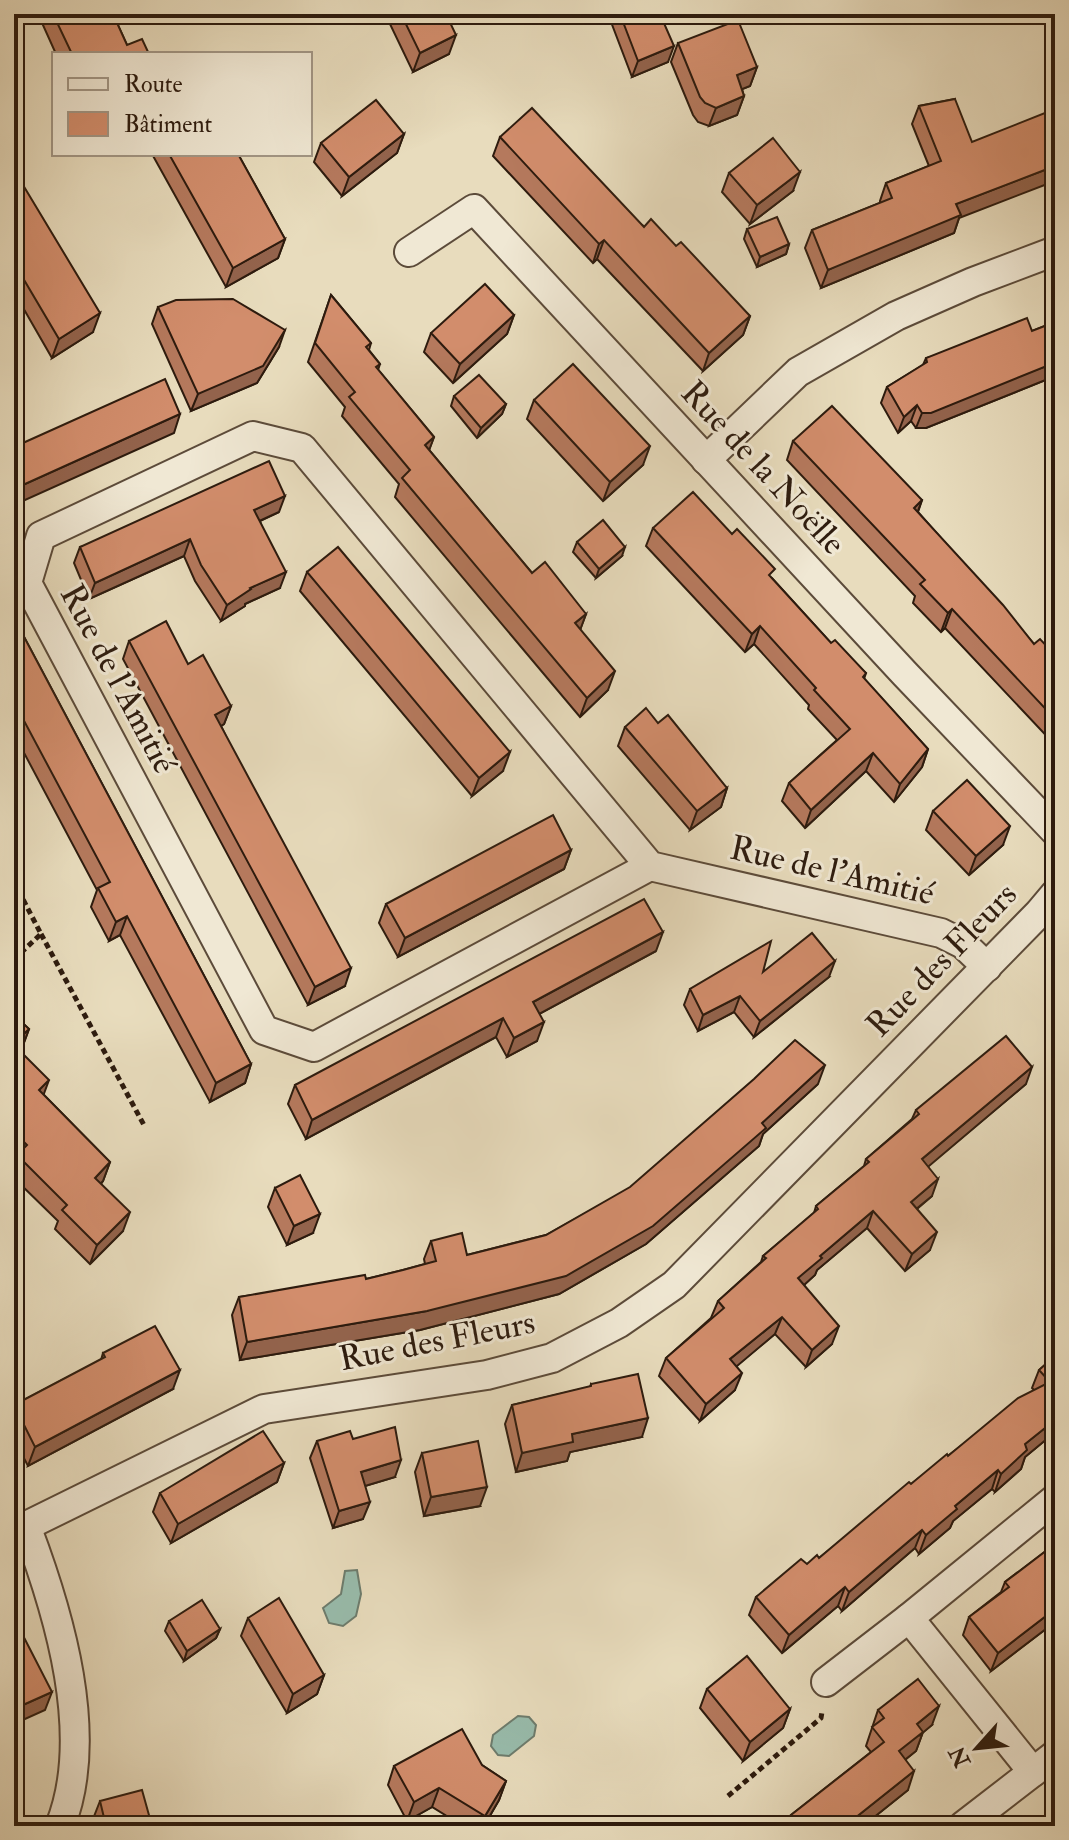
<svg xmlns="http://www.w3.org/2000/svg" width="1069" height="1840" font-family="'IM FELL Double Pica',serif">
  <style>
    .water { fill: #98bcac; stroke: #6d7c6d; stroke-width: 2 }
    .lines { fill: none; stroke-linecap: round; stroke-linejoin: round }
    .street-casing { stroke: #5c4b3a; stroke-width: 32 }
    .path { stroke: #2d1b0e; stroke-width: 5; stroke-dasharray: 6 4; stroke-linecap: butt }
    .street { stroke: #f0e8d4; stroke-width: 28 }
    .wall { fill: #b5795d; stroke: #2d1b0e; stroke-width: 2 }
    .shaded-wall { fill: #93634c; stroke: #2d1b0e; stroke-width: 2 }
    .building { fill: #d28d6c; stroke: #2d1b0e; stroke-width: 2 }
    .labels { text-anchor: middle; dominant-baseline: central; stroke-width: 6; stroke-linejoin: round; paint-order: stroke }
    .street-label { font-size: 34px; fill: #2d1b0e; stroke: #f0e8d4 }
  </style>
  <rect width="100%" height="100%" fill="#e8dcbd"/>
  <filter id="stains"><feTurbulence type="fractalNoise" baseFrequency=".0025" numOctaves="4"/><feColorMatrix values="0 0 0 0 .2 0 0 0 0 .09 0 0 0 0 .02 0 0 0 .5 -.17"/></filter>
  <radialGradient id="worn" r=".72"><stop offset=".6" stop-color="#630" stop-opacity="0"/><stop offset="1" stop-color="#630" stop-opacity=".3"/></radialGradient>
  <g class="water">
    <polygon points="357,1570 361,1594 356,1616 343,1626 329,1623 323,1608 341,1594 345,1571"/>
    <polygon points="518,1716 529,1717 536,1725 534,1736 509,1756 498,1755 491,1746 493,1735"/>
  </g>
  <g class="lines">
    <defs>
      <g id="street">
        <polyline points="409,252 474,209 905,674 1055,831"/>
        <polyline points="706,460 798,372 896,316 973,282 1055,251"/>
        <polyline points="650,866 314,1047 264,1030 27,583 41,536 253,436 302,448 650,866 941,933 963,944 987,967"/>
        <path d="M26 1526C59 1613 96 1736 60 1826"/>
        <polyline points="14,1532 264,1409 487,1375 552,1358 619,1323 674,1285 1039,913 1055,894"/>
        <polyline points="826,1682 909,1618"/>
        <polyline points="1033,1772 909,1618 1055,1499"/>
        <polyline points="963,1826 1055,1755"/>
      </g>
    </defs>
    <use href="#street" class="street-casing"/>
    <g class="path">
      <polyline points="14,882 41,934 14,959"/>
      <polyline points="41,934 145,1127"/>
      <polyline points="728,1796 821,1718 822,1712"/>
    </g>
    <use href="#street" class="street"/>
  </g>
  <g class="wall">
    <polygon points="38,14 113,14 127,45 149,54 56,54"/>
    <polygon points="392,14 446,14 449,54 413,72 389,22"/>
    <polygon points="608,14 660,14 668,62 632,77"/>
    <polygon points="678,43 757,67 750,86 742,89 744,96 737,115 709,126 698,122 693,115 671,62"/>
    <polygon points="955,99 959,218 954,233 821,288 805,248 812,230 880,203 880,201 886,183 929,166 912,124 919,106"/>
    <polygon points="404,134 397,153 342,196 314,162 321,143"/>
    <polygon points="500,137 676,246 750,316 743,335 703,371 597,259 593,263 493,156"/>
    <polygon points="152,154 238,154 285,239 278,258 226,287"/>
    <polygon points="729,173 793,191 750,224 722,192"/>
    <polygon points="14,191 93,332 52,358 14,292"/>
    <polygon points="747,229 789,244 786,254 757,267 744,239"/>
    <polygon points="331,295 371,343 369,350 380,364 378,370 434,437 429,450 532,573 586,614 580,630 608,690 580,717 395,497 399,484 342,416 345,407 308,362"/>
    <polygon points="158,307 279,347 257,383 191,411 152,324"/>
    <polygon points="514,315 507,334 453,383 424,352 431,333"/>
    <polygon points="1055,322 1055,379 1049,381 1048,379 926,428 916,428 911,421 898,433 881,403 887,387 923,365 926,358 1032,331"/>
    <polygon points="454,396 506,404 502,414 477,438 451,406"/>
    <polygon points="534,400 643,465 603,501 527,419"/>
    <polygon points="793,441 922,500 918,512 1034,644 1055,655 1055,745 945,628 941,632 913,603 915,596 787,460"/>
    <polygon points="279,512 260,521 280,588 245,604 245,606 221,621 195,581 184,556 89,599 74,563 80,547"/>
    <polygon points="653,528 772,578 831,643 866,673 864,679 928,749 922,767 894,802 866,771 805,828 782,801 789,783 837,740 808,709 809,705 754,644 745,652 646,546"/>
    <polygon points="577,542 622,556 596,578 573,552"/>
    <polygon points="307,572 503,771 472,796 300,591"/>
    <polygon points="14,618 251,1064 245,1083 210,1102 120,935 109,941 91,907 97,890 14,734"/>
    <polygon points="129,641 188,664 231,706 224,724 221,726 345,986 308,1005 123,659"/>
    <polygon points="658,723 727,788 721,807 690,830 618,746 625,727"/>
    <polygon points="933,811 1003,845 969,875 926,830"/>
    <polygon points="571,850 564,869 398,957 379,923 386,904"/>
    <polygon points="656,951 539,1014 537,1041 507,1057 496,1037 306,1139 288,1104 295,1085"/>
    <polygon points="763,972 829,977 754,1037 734,1012 698,1031 684,1005 690,989"/>
    <polygon points="14,1015 29,1029 22,1048 19,1051 44,1095 110,1162 103,1181 101,1184 123,1231 90,1264 55,1229 58,1221 14,1178 15,1159 14,1158"/>
    <polygon points="1055,1060 1055,1088 1047,1079"/>
    <polygon points="818,1084 763,1134 759,1146 646,1244 559,1294 420,1330 240,1360 232,1315 239,1297 366,1279 403,1270 425,1264 424,1259 431,1241 467,1255 546,1235"/>
    <polygon points="1026,1084 928,1166 932,1196 917,1209 930,1250 905,1271 867,1228 817,1270 815,1275 804,1285 832,1344 806,1367 775,1334 736,1366 735,1390 700,1421 659,1376 666,1358 711,1318 718,1301 761,1262 763,1256 814,1213 816,1206 864,1166 866,1159 912,1119 916,1110"/>
    <polygon points="275,1188 313,1233 287,1245 268,1207"/>
    <polygon points="103,1353 173,1389 28,1466 14,1439 14,1405 101,1360"/>
    <polygon points="1055,1356 1055,1434 1054,1433 1025,1457 1021,1469 995,1492 992,1489 953,1521 950,1528 919,1554 915,1548 842,1611 838,1606 782,1653 749,1615 756,1597 807,1564 819,1558 911,1484 1034,1390 1032,1388 1039,1370"/>
    <polygon points="591,1384 642,1437 570,1452 567,1461 516,1472 505,1424 512,1405 590,1387"/>
    <polygon points="353,1439 395,1477 365,1486 363,1519 333,1528 310,1458 317,1441"/>
    <polygon points="422,1453 480,1506 424,1516 415,1472"/>
    <polygon points="284,1463 277,1482 171,1543 153,1512 160,1493"/>
    <polygon points="1055,1544 1055,1622 991,1671 963,1635 969,1617 1001,1592 1005,1582"/>
    <polygon points="248,1618 324,1675 317,1694 287,1713 241,1636"/>
    <polygon points="169,1621 220,1629 216,1638 184,1661 165,1631"/>
    <polygon points="707,1689 790,1709 783,1728 743,1761 700,1708"/>
    <polygon points="878,1710 932,1725 923,1732 916,1751 905,1760 908,1790 863,1826 787,1826 791,1815 871,1752 866,1746"/>
    <polygon points="482,1765 506,1781 499,1800 484,1826 463,1826 432,1807 407,1821 388,1785 394,1766"/>
    <polygon points="100,1801 152,1826 95,1826 93,1819"/>
  </g>
  <g class="shaded-wall">
    <polygon points="456,35 449,54 413,72 420,53"/>
    <polygon points="674,46 668,62 632,77 638,61"/>
    <polygon points="757,67 750,86 730,94 737,75"/>
    <polygon points="744,96 737,115 709,126 716,108"/>
    <polygon points="404,134 397,153 342,196 349,177"/>
    <polygon points="1055,166 1055,181 959,218 954,233 821,288 828,270 956,204"/>
    <polygon points="800,172 793,191 750,224 757,205"/>
    <polygon points="285,239 278,258 226,287 233,268"/>
    <polygon points="604,240 597,259 593,263 599,244"/>
    <polygon points="789,244 786,254 757,267 760,257"/>
    <polygon points="100,313 93,332 52,358 59,339"/>
    <polygon points="514,315 507,334 453,383 460,364"/>
    <polygon points="750,316 743,335 703,371 709,353"/>
    <polygon points="285,330 279,347 257,383 191,411 198,394"/>
    <polygon points="1054,363 1048,379 926,428 916,428 922,413"/>
    <polygon points="1054,365 1055,379 1049,381"/>
    <polygon points="506,404 502,414 477,438 481,428"/>
    <polygon points="917,405 911,421 898,433 904,417"/>
    <polygon points="180,414 174,433 14,505 14,489"/>
    <polygon points="434,437 427,456 425,445"/>
    <polygon points="650,446 643,465 603,501 610,482"/>
    <polygon points="285,496 279,512 248,526 254,510"/>
    <polygon points="922,500 915,519 914,508"/>
    <polygon points="190,539 184,556 89,599 95,583"/>
    <polygon points="625,547 622,556 596,578 599,569"/>
    <polygon points="286,572 280,588 245,604 245,606 221,621 227,605 250,588"/>
    <polygon points="952,609 945,628 941,632 948,613"/>
    <polygon points="586,614 579,633 575,623"/>
    <polygon points="760,626 754,644 745,652 752,634"/>
    <polygon points="615,671 608,690 580,717 587,698"/>
    <polygon points="231,706 224,724 209,733 215,715"/>
    <polygon points="928,749 922,767 894,802 900,784"/>
    <polygon points="510,752 503,771 472,796 479,778"/>
    <polygon points="873,753 866,771 805,828 811,810"/>
    <polygon points="727,788 721,807 690,830 697,811"/>
    <polygon points="1010,826 1003,845 969,875 976,856"/>
    <polygon points="571,850 564,869 398,957 405,938"/>
    <polygon points="127,916 120,935 109,941 116,922"/>
    <polygon points="663,932 656,951 526,1021 533,1002"/>
    <polygon points="835,961 829,977 754,1037 760,1021"/>
    <polygon points="351,968 345,986 308,1005 315,987"/>
    <polygon points="740,996 734,1012 698,1031 703,1015"/>
    <polygon points="503,1018 496,1037 306,1139 312,1120"/>
    <polygon points="544,1022 537,1041 507,1057 514,1038"/>
    <polygon points="29,1029 22,1048 14,1056 14,1043"/>
    <polygon points="251,1064 245,1083 210,1102 216,1083"/>
    <polygon points="825,1065 818,1084 763,1134 759,1146 646,1244 559,1294 420,1330 240,1360 247,1342 427,1311 762,1123"/>
    <polygon points="1032,1067 1026,1084 916,1177 922,1159"/>
    <polygon points="49,1080 42,1099 39,1090"/>
    <polygon points="110,1162 103,1181 88,1197 95,1178"/>
    <polygon points="938,1179 932,1196 904,1219 911,1202"/>
    <polygon points="873,1211 867,1228 817,1270 815,1275 792,1296 798,1278 820,1256"/>
    <polygon points="130,1212 123,1231 90,1264 97,1245"/>
    <polygon points="320,1214 313,1233 287,1245 294,1226"/>
    <polygon points="937,1232 930,1250 905,1271 912,1254"/>
    <polygon points="782,1317 775,1334 724,1377 730,1359"/>
    <polygon points="839,1326 832,1344 806,1367 812,1350"/>
    <polygon points="180,1370 173,1389 28,1466 35,1447"/>
    <polygon points="742,1373 735,1390 700,1421 706,1404"/>
    <polygon points="648,1418 642,1437 570,1452 567,1461 516,1472 522,1453 572,1434"/>
    <polygon points="1055,1420 1054,1433 1025,1457 1021,1469 995,1492 1001,1474 1025,1444"/>
    <polygon points="401,1460 395,1477 355,1489 361,1472"/>
    <polygon points="284,1463 277,1482 171,1543 178,1524"/>
    <polygon points="998,1470 992,1489 953,1521 950,1528 919,1554 926,1535 955,1506"/>
    <polygon points="487,1487 480,1506 424,1516 431,1497"/>
    <polygon points="370,1502 363,1519 333,1528 339,1511"/>
    <polygon points="922,1530 915,1548 842,1611 849,1592"/>
    <polygon points="845,1587 838,1606 782,1653 789,1635"/>
    <polygon points="1055,1609 1055,1622 991,1671 998,1653"/>
    <polygon points="220,1629 216,1638 184,1661 187,1651"/>
    <polygon points="324,1675 317,1694 287,1713 293,1694"/>
    <polygon points="52,1692 45,1710 14,1724 14,1709"/>
    <polygon points="939,1706 932,1725 919,1736 923,1732 916,1751 892,1770 899,1751 917,1724"/>
    <polygon points="790,1709 783,1728 743,1761 750,1742"/>
    <polygon points="914,1771 908,1790 863,1826 849,1826 850,1822"/>
    <polygon points="506,1781 499,1800 484,1826 481,1826 485,1816"/>
    <polygon points="439,1788 432,1807 407,1821 414,1802"/>
  </g>
  <g class="building">
    <polygon points="53,14 113,14 127,45 142,39 149,54 72,54"/>
    <polygon points="401,14 446,14 456,35 420,53"/>
    <polygon points="620,14 660,14 674,46 638,61"/>
    <polygon points="738,20 757,67 737,75 744,96 716,108 705,103 700,97 678,43"/>
    <polygon points="955,99 972,142 1055,109 1055,166 956,204 961,215 828,270 812,230 892,198 886,183 941,161 919,106"/>
    <polygon points="376,100 404,134 349,177 321,143"/>
    <polygon points="532,108 644,227 651,219 676,246 681,242 750,316 709,353 604,240 599,244 500,137"/>
    <polygon points="773,138 800,172 757,205 729,173"/>
    <polygon points="169,154 238,154 285,239 233,268"/>
    <polygon points="23,185 100,313 59,339 17,268 14,270 14,191"/>
    <polygon points="777,217 789,244 760,257 747,229"/>
    <polygon points="485,284 514,315 460,364 431,333"/>
    <polygon points="331,295 371,343 366,347 380,364 376,367 434,437 425,445 532,573 545,562 586,614 575,623 615,671 587,698 402,478 410,470 349,397 355,392 315,343"/>
    <polygon points="233,299 285,330 263,366 198,394 158,307 176,300"/>
    <polygon points="1027,318 1032,331 1055,322 1055,365 1054,363 931,413 922,413 917,405 904,417 887,387 927,362 926,358"/>
    <polygon points="573,364 650,446 610,482 534,400"/>
    <polygon points="479,375 506,404 481,428 454,396"/>
    <polygon points="165,379 180,414 14,489 14,447"/>
    <polygon points="832,406 922,500 914,508 1003,605 1034,644 1040,639 1055,655 1055,719 952,609 948,613 920,584 925,580 793,441"/>
    <polygon points="269,461 285,496 254,510 286,572 250,588 251,589 227,605 201,565 190,539 95,583 80,547"/>
    <polygon points="693,492 732,534 737,529 775,569 769,575 831,643 835,640 866,673 863,677 928,749 900,784 873,753 811,810 789,783 850,729 814,690 816,688 760,626 752,634 653,528"/>
    <polygon points="603,520 625,547 599,569 577,542"/>
    <polygon points="338,547 510,752 479,778 307,572"/>
    <polygon points="14,618 251,1064 216,1083 127,916 116,922 98,888 110,882 14,702"/>
    <polygon points="166,621 188,664 203,655 231,706 215,715 351,968 315,987 129,641"/>
    <polygon points="646,708 658,723 668,715 727,788 697,811 625,727"/>
    <polygon points="967,780 1010,826 976,856 933,811"/>
    <polygon points="553,815 571,850 405,938 386,904"/>
    <polygon points="644,899 663,932 533,1002 544,1022 514,1038 503,1018 312,1120 295,1085"/>
    <polygon points="812,933 835,961 760,1021 740,996 703,1015 690,989 771,941 763,972"/>
    <polygon points="14,1015 29,1029 14,1043"/>
    <polygon points="1006,1036 1032,1067 922,1159 938,1179 911,1202 937,1232 912,1254 873,1211 820,1256 822,1258 798,1278 839,1326 812,1350 782,1317 730,1359 742,1373 706,1404 666,1358 724,1308 718,1301 766,1258 763,1256 818,1209 816,1206 869,1162 866,1159 919,1114 916,1110"/>
    <polygon points="795,1040 825,1065 762,1123 766,1128 653,1226 566,1276 427,1311 247,1342 239,1297 365,1275 366,1279 403,1270 436,1261 431,1241 462,1233 467,1255 546,1235 630,1187 754,1079"/>
    <polygon points="14,1045 49,1080 39,1090 110,1162 95,1178 130,1212 97,1245 62,1210 67,1205 17,1155 27,1145 14,1132"/>
    <polygon points="300,1175 320,1214 294,1226 275,1188"/>
    <polygon points="155,1326 180,1370 35,1447 14,1405 105,1357 103,1353"/>
    <polygon points="1055,1356 1055,1420 1025,1444 1027,1450 1001,1474 998,1470 955,1506 957,1509 926,1535 922,1530 849,1592 845,1587 789,1635 756,1597 801,1559 807,1564 817,1555 819,1558 909,1482 911,1484 947,1454 948,1456 1018,1398 1050,1382 1039,1370"/>
    <polygon points="638,1374 648,1418 572,1434 573,1442 522,1453 512,1405 591,1386 591,1384"/>
    <polygon points="395,1427 401,1460 361,1472 370,1502 339,1511 317,1441 350,1431 353,1439"/>
    <polygon points="263,1431 284,1463 178,1524 160,1493"/>
    <polygon points="478,1441 487,1487 431,1497 422,1453"/>
    <polygon points="1055,1544 1055,1609 998,1653 969,1617 1009,1587 1005,1582"/>
    <polygon points="279,1598 324,1675 293,1694 248,1618"/>
    <polygon points="202,1600 220,1629 187,1651 169,1621"/>
    <polygon points="14,1618 52,1692 14,1709"/>
    <polygon points="747,1656 790,1709 750,1742 707,1689"/>
    <polygon points="918,1679 939,1706 917,1724 923,1732 899,1751 914,1771 850,1822 852,1826 800,1826 791,1815 884,1742 872,1727 884,1718 878,1710"/>
    <polygon points="462,1729 482,1765 506,1781 485,1816 439,1788 414,1802 394,1766"/>
    <polygon points="142,1790 152,1826 106,1826 100,1801"/>
    <polygon points="274,1822 277,1826 267,1826"/>
  </g>
  <g class="labels">
    <g class="street-label">
      <text transform="translate(763 468) rotate(47)">Rue de la Noëlle</text>
      <text transform="translate(118 679) rotate(62)">Rue de l'Amitié</text>
      <text transform="translate(832 871) rotate(13)">Rue de l'Amitié</text>
      <text transform="translate(942 960) rotate(-46)">Rue des Fleurs</text>
      <text transform="translate(437 1341) rotate(-11)">Rue des Fleurs</text>
    </g>
  </g>
  <rect width="1069" height="1840" fill="none" stroke="#e8dcbd" stroke-width="48"/>
  <rect x="16" y="16" width="1037" height="1808" fill="none" stroke="#2d1b0e" stroke-width="4"/>
  <rect x="24" y="24" width="1021" height="1792" fill="none" stroke="#2d1b0e" stroke-width="2"/>
  <rect x="52" y="52" width="260" height="104" fill="#f0e8d4" stroke="#a29685" stroke-width="2"/>
  <rect x="68" y="78" width="40" height="12" fill="#f0e8d4" stroke="#a29685" stroke-width="2"/>
  <text x="124" y="92" font-size="24" fill="#2d1b0e">Route</text>
  <rect x="68" y="112" width="40" height="24" fill="#d28d6c" stroke="#a29685" stroke-width="2"/>
  <text x="124" y="132" font-size="24" fill="#2d1b0e">Bâtiment</text>
  <g transform="translate(977 1748) rotate(243)" stroke="#f0e8d4" stroke-width="6" paint-order="stroke">
  <path d="M0-6L14 30L0 20L-14 30Z" fill="#2d1b0e"/>
  <text y="-12" font-size="22" font-weight="bold" text-anchor="middle" fill="#2d1b0e">N</text>
  </g>
  <rect width="100%" height="100%" filter="url(#stains)"/>
  <rect width="100%" height="100%" fill="url(#worn)"/>
</svg>
